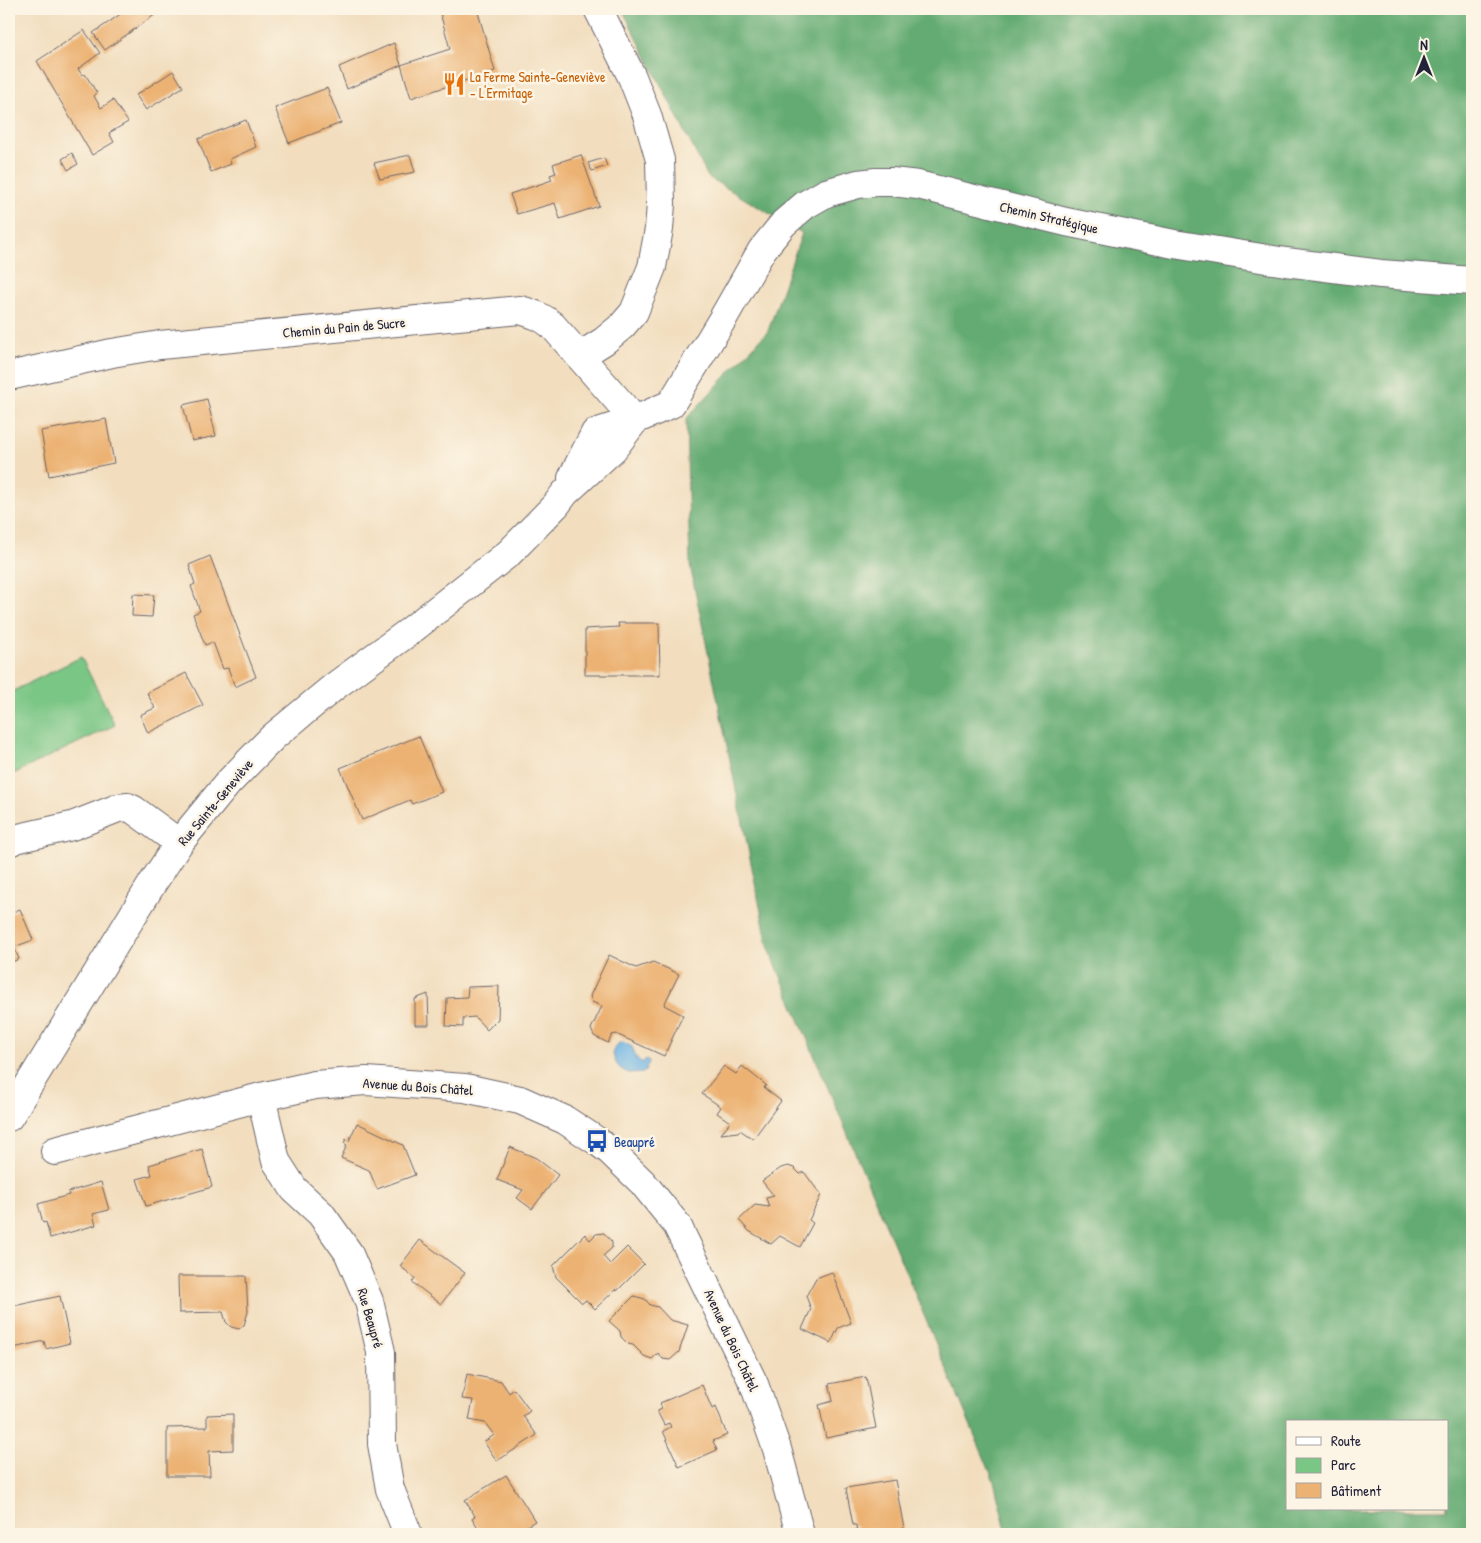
<svg xmlns="http://www.w3.org/2000/svg" width="1481" height="1543" font-family="'Patrick Hand',sans-serif">
  <style>
    .green { fill: #7ac685; stroke: #4e7460 }
    .forest { fill: #63ab72; stroke: #426656; fill-rule: evenodd }
    .water { fill: #6cb4e4; stroke: #476b90 }
    .building { fill: #ecb273 }
    .lines { fill: none; stroke-linecap: round; stroke-linejoin: round }
    .street-casing { stroke: #6b6469; stroke-width: 30 }
    .secondary-casing { stroke: #6b6469; stroke-width: 30 }
    .street { stroke: #fff; stroke-width: 28 }
    .secondary { stroke: #fff; stroke-width: 28 }
    .labels { text-anchor: middle; dominant-baseline: central; stroke-width: 5; stroke-linejoin: round; paint-order: stroke }
    .food-label { font-size: 14px; fill: #c56008; stroke: #fcf5e5; text-anchor: start }
    .street-label { font-size: 14px; fill: #22223b; stroke: #fcf5e5 }
    .transit-label { font-size: 14px; fill: #164399; stroke: #fcf5e5; text-anchor: start }
  </style>
  <rect width="100%" height="100%" fill="#fcf5e5"/>
  <filter id="ink" filterUnits="userSpaceOnUse"><feTurbulence type="fractalNoise" baseFrequency=".02" numOctaves="2"/><feDisplacementMap in="SourceGraphic" scale="10" xChannelSelector="R" yChannelSelector="G"/><feConvolveMatrix kernelMatrix="1 2 1 2 8 2 1 2 1" color-interpolation-filters="sRGB"/></filter>
  <filter id="wash" filterUnits="userSpaceOnUse"><feTurbulence type="fractalNoise" baseFrequency=".0096" numOctaves="4" result="noise"/><feDisplacementMap in="SourceGraphic" scale="20" xChannelSelector="R" yChannelSelector="G"/><feGaussianBlur stdDeviation="1.12" result="paint"/><feColorMatrix in="noise" values="0 0 0 0 0 0 0 0 0 0 0 0 0 0 0 0 0 1.4 0 .05"/><feComposite in="paint" operator="in"/></filter>
  <g filter="url(#wash)">
    <rect width="100%" height="100%" fill="#f2debf"/>
    <polygon class="green" points="81,657 115,725 9,776 9,693"/>
    <path class="forest" d="M622 9H1472V1534H1007L994 1481 768 946 690 565 686 419 768 331 802 233 708 177ZM1287 1422H1447V1509H1287Z"/>
    <path class="water" d="M623 1042 632 1047 637 1059 643 1063 646 1059 650 1062 646 1067V1070L643 1073C626 1076 614 1068 613 1051L619 1043Z"/>
    <g id="blocks">
      <g class="building">
        <polygon points="128,9 163,9 105,50 93,33"/>
        <polygon points="439,9 477,9 495,71 411,98 401,65 347,89 339,67 394,43 401,65 450,49"/>
        <polygon points="84,30 100,53 78,69 82,75 85,74 97,93 94,96 101,108 113,100 128,122 109,133 114,142 92,155 37,61"/>
        <polygon points="173,71 183,87 146,110 136,95"/>
        <polygon points="327,88 341,123 289,143 275,108"/>
        <polygon points="246,120 256,147 230,159 231,164 211,172 198,139"/>
        <polygon points="72,153 78,164 68,170 62,159"/>
        <polygon points="410,155 415,172 380,179 374,163"/>
        <polygon points="581,155 599,206 560,219 555,203 517,214 510,194 552,180 550,175 556,173 553,164"/>
        <polygon points="604,158 607,166 592,171 588,163"/>
        <polygon points="207,399 216,436 192,441 183,405"/>
        <polygon points="106,419 114,463 49,476 41,431"/>
        <polygon points="210,556 256,677 235,687 228,668 223,669 213,642 205,645 193,614 200,611 191,586 195,584 189,565"/>
        <polygon points="133,594 154,595 152,617 132,616"/>
        <polygon points="618,623 659,623 660,675 585,675 585,629 619,627"/>
        <polygon points="186,673 203,705 148,733 140,715 155,708 147,693"/>
        <polygon points="419,736 442,792 412,804 410,800 362,820 340,768"/>
        <polygon points="20,909 33,940 14,947 19,959 9,963 9,914"/>
        <polygon points="609,955 636,968 653,962 679,974 664,1005 683,1015 664,1056 616,1034 612,1035 608,1043 594,1036 591,1029 602,1006 592,1002 590,996"/>
        <polygon points="499,986 498,1019 487,1030 475,1017 463,1018 463,1027 446,1026 447,998 467,997 468,987"/>
        <polygon points="428,994 429,1025 415,1025 415,999"/>
        <polygon points="724,1066 736,1074 742,1066 766,1085 764,1088 781,1101 753,1139 740,1130 738,1132 721,1134 730,1122 717,1113 721,1107 702,1094"/>
        <polygon points="357,1123 403,1145 415,1175 377,1189 369,1170 341,1158 347,1145 344,1143 346,1139 349,1141"/>
        <polygon points="510,1147 536,1158 558,1175 532,1209 517,1198 523,1190 497,1180"/>
        <polygon points="202,1149 212,1187 146,1206 137,1179 152,1175 149,1165"/>
        <polygon points="788,1166 794,1168 800,1174 804,1172 821,1195 809,1220 813,1223 800,1247 780,1236 771,1244 749,1231 739,1220 755,1205 769,1207 766,1198 774,1196 762,1181 781,1168"/>
        <polygon points="101,1182 109,1210 93,1214 96,1225 50,1238 46,1222 43,1223 38,1204 69,1195 68,1192"/>
        <polygon points="604,1233 612,1242 612,1248 603,1256 610,1264 627,1247 644,1264 617,1291 616,1289 595,1309 586,1300 582,1303 556,1277 553,1266 585,1234 590,1240 596,1234"/>
        <polygon points="420,1240 465,1273 441,1304 412,1282 415,1278 400,1266"/>
        <polygon points="832,1272 851,1323 838,1328 831,1343 802,1329 811,1309 806,1296 816,1278"/>
        <polygon points="178,1276 246,1276 248,1312 244,1325 239,1329 231,1327 226,1322 223,1312 179,1313"/>
        <polygon points="60,1296 70,1343 46,1349 44,1341 9,1349 9,1307"/>
        <polygon points="634,1296 645,1299 650,1305 658,1307 670,1320 688,1325 679,1352 670,1360 663,1359 658,1353 652,1359 644,1356 633,1345 628,1344 621,1337 620,1331 609,1321"/>
        <polygon points="467,1374 501,1381 509,1393 514,1389 530,1411 523,1416 537,1435 497,1461 484,1442 494,1435 485,1423 469,1420 473,1400 462,1399"/>
        <polygon points="866,1377 876,1428 826,1438 819,1405 833,1401 829,1384"/>
        <polygon points="702,1385 712,1409 716,1407 727,1435 713,1441 717,1450 679,1467 663,1431 671,1427 669,1423 664,1425 657,1411 662,1409 660,1403"/>
        <polygon points="233,1414 233,1450 209,1451 210,1476 167,1476 167,1428 207,1427 207,1415"/>
        <polygon points="506,1475 535,1521 514,1534 487,1534 486,1532 482,1534 472,1518 475,1516 465,1500"/>
        <polygon points="895,1480 905,1534 857,1534 856,1525 853,1525 846,1488"/>
      </g>
    </g>
  </g>
  <g filter="url(#ink)">
    <use href="#blocks" fill-opacity="0" stroke="#6b6469" stroke-width="1"/>
    <g class="lines">
      <defs>
        <g id="street">
          <polyline points="580,356 604,341 622,326 634,312 652,267 659,229 661,204 660,160 647,115 632,77 598,9"/>
          <path d="M9 376 112 353 160 345 520 310C534 314 543 317 553 326L635 420"/>
          <polyline points="635,420 671,404 722,320 762,250 784,223 805,205 826,193 858,184 876,182 892,182 918,185 1066,222 1174,244 1286,262 1381,274 1472,281"/>
          <polyline points="9,842 19,838 72,826 118,808 128,807 134,810 179,843"/>
          <polyline points="261,1097 276,1161 294,1189 321,1214 348,1252 369,1301 381,1352 382,1444 390,1489 408,1534"/>
          <polyline points="55,1151 261,1097 315,1085 366,1081 465,1088 520,1100 565,1120 597,1141 610,1151 643,1183 677,1225 754,1384 777,1449 800,1534"/>
        </g>
        <g id="secondary">
          <polyline points="572,478 595,433 635,420"/>
          <polyline points="9,1117 152,884 179,843 228,783 273,737 335,686 410,631 509,553 556,505 565,493 613,449 635,420"/>
        </g>
      </defs>
      <use href="#street" class="street-casing"/>
      <use href="#secondary" class="secondary-casing"/>
      <use href="#street" class="street"/>
      <use href="#secondary" class="secondary"/>
    </g>
  </g>
  <defs>
    <symbol id="restaurant-bare" viewBox="-9 -9 18 18"><path d="M-5-6h1v4h1v-4h1v4h1v-4h1v5L-1.5 .5V6h-2V.5L-5-1ZM5-6V6H3V1.5H1.5Q1.5-4 5-6Z" fill="#e8710a" stroke="#fcf5e5" stroke-width="2.5" paint-order="stroke"/></symbol>
    <symbol id="bus-bare" viewBox="-9 -9 18 18"><path d="M-5-6H5V4H4V6H2V4H-2V6H-4V4H-5ZM-3.5-4V0h7V-4ZM-3.5 1.2v1.5H-2V1.2ZM2 1.2v1.5H3.5V1.2Z" fill="#1a4fb4" stroke="#fcf5e5" stroke-width="2.5" paint-order="stroke"/></symbol>
  </defs>
  <g fill-rule="evenodd">
    <use href="#restaurant-bare" x="438" y="68" width="32" height="32"/>
    <use href="#bus-bare" x="581" y="1125" width="32" height="32"/>
  </g>
  <g class="labels">
    <g class="food-label">
      <text x="470" y="76">La Ferme Sainte-Geneviève<tspan x="470" dy="16">- L'Ermitage</tspan></text>
    </g>
    <g class="street-label">
      <text transform="translate(1049 217) rotate(13)">Chemin Stratégique</text>
      <text transform="translate(344 327) rotate(-5)">Chemin du Pain de Sucre</text>
      <text transform="translate(215 802) rotate(-50)">Rue Sainte-Geneviève</text>
      <text transform="translate(418 1086) rotate(4)">Avenue du Bois Châtel</text>
      <text transform="translate(371 1318) rotate(74)">Rue Beaupré</text>
      <text transform="translate(732 1340) rotate(65)">Avenue du Bois Châtel</text>
    </g>
    <g class="transit-label">
      <text x="614" y="1141">Beaupré</text>
    </g>
  </g>
  <rect width="1481" height="1543" fill="none" stroke="#fcf5e5" stroke-width="30"/>
  <rect x="1286" y="1420" width="162" height="90" fill="#fcf5e5" stroke="#a5a1a1"/>
  <rect x="1296" y="1437" width="25" height="8" fill="#ffffff" stroke="#a5a1a1"/>
  <text x="1331" y="1446" font-size="15" fill="#22223b">Route</text>
  <rect x="1296" y="1458" width="25" height="15" fill="#7ac685" stroke="#a5a1a1"/>
  <text x="1331" y="1470" font-size="15" fill="#22223b">Parc</text>
  <rect x="1296" y="1483" width="25" height="15" fill="#ecb273" stroke="#a5a1a1"/>
  <text x="1331" y="1496" font-size="15" fill="#22223b">Bâtiment</text>
  <g transform="translate(1424 58)" stroke="#fcf5e5" stroke-width="4" paint-order="stroke">
  <path d="M0-4L9 19L0 12L-9 19Z" fill="#22223b"/>
  <text y="-8" font-size="14" font-weight="bold" text-anchor="middle" fill="#22223b">N</text>
  </g>
</svg>
